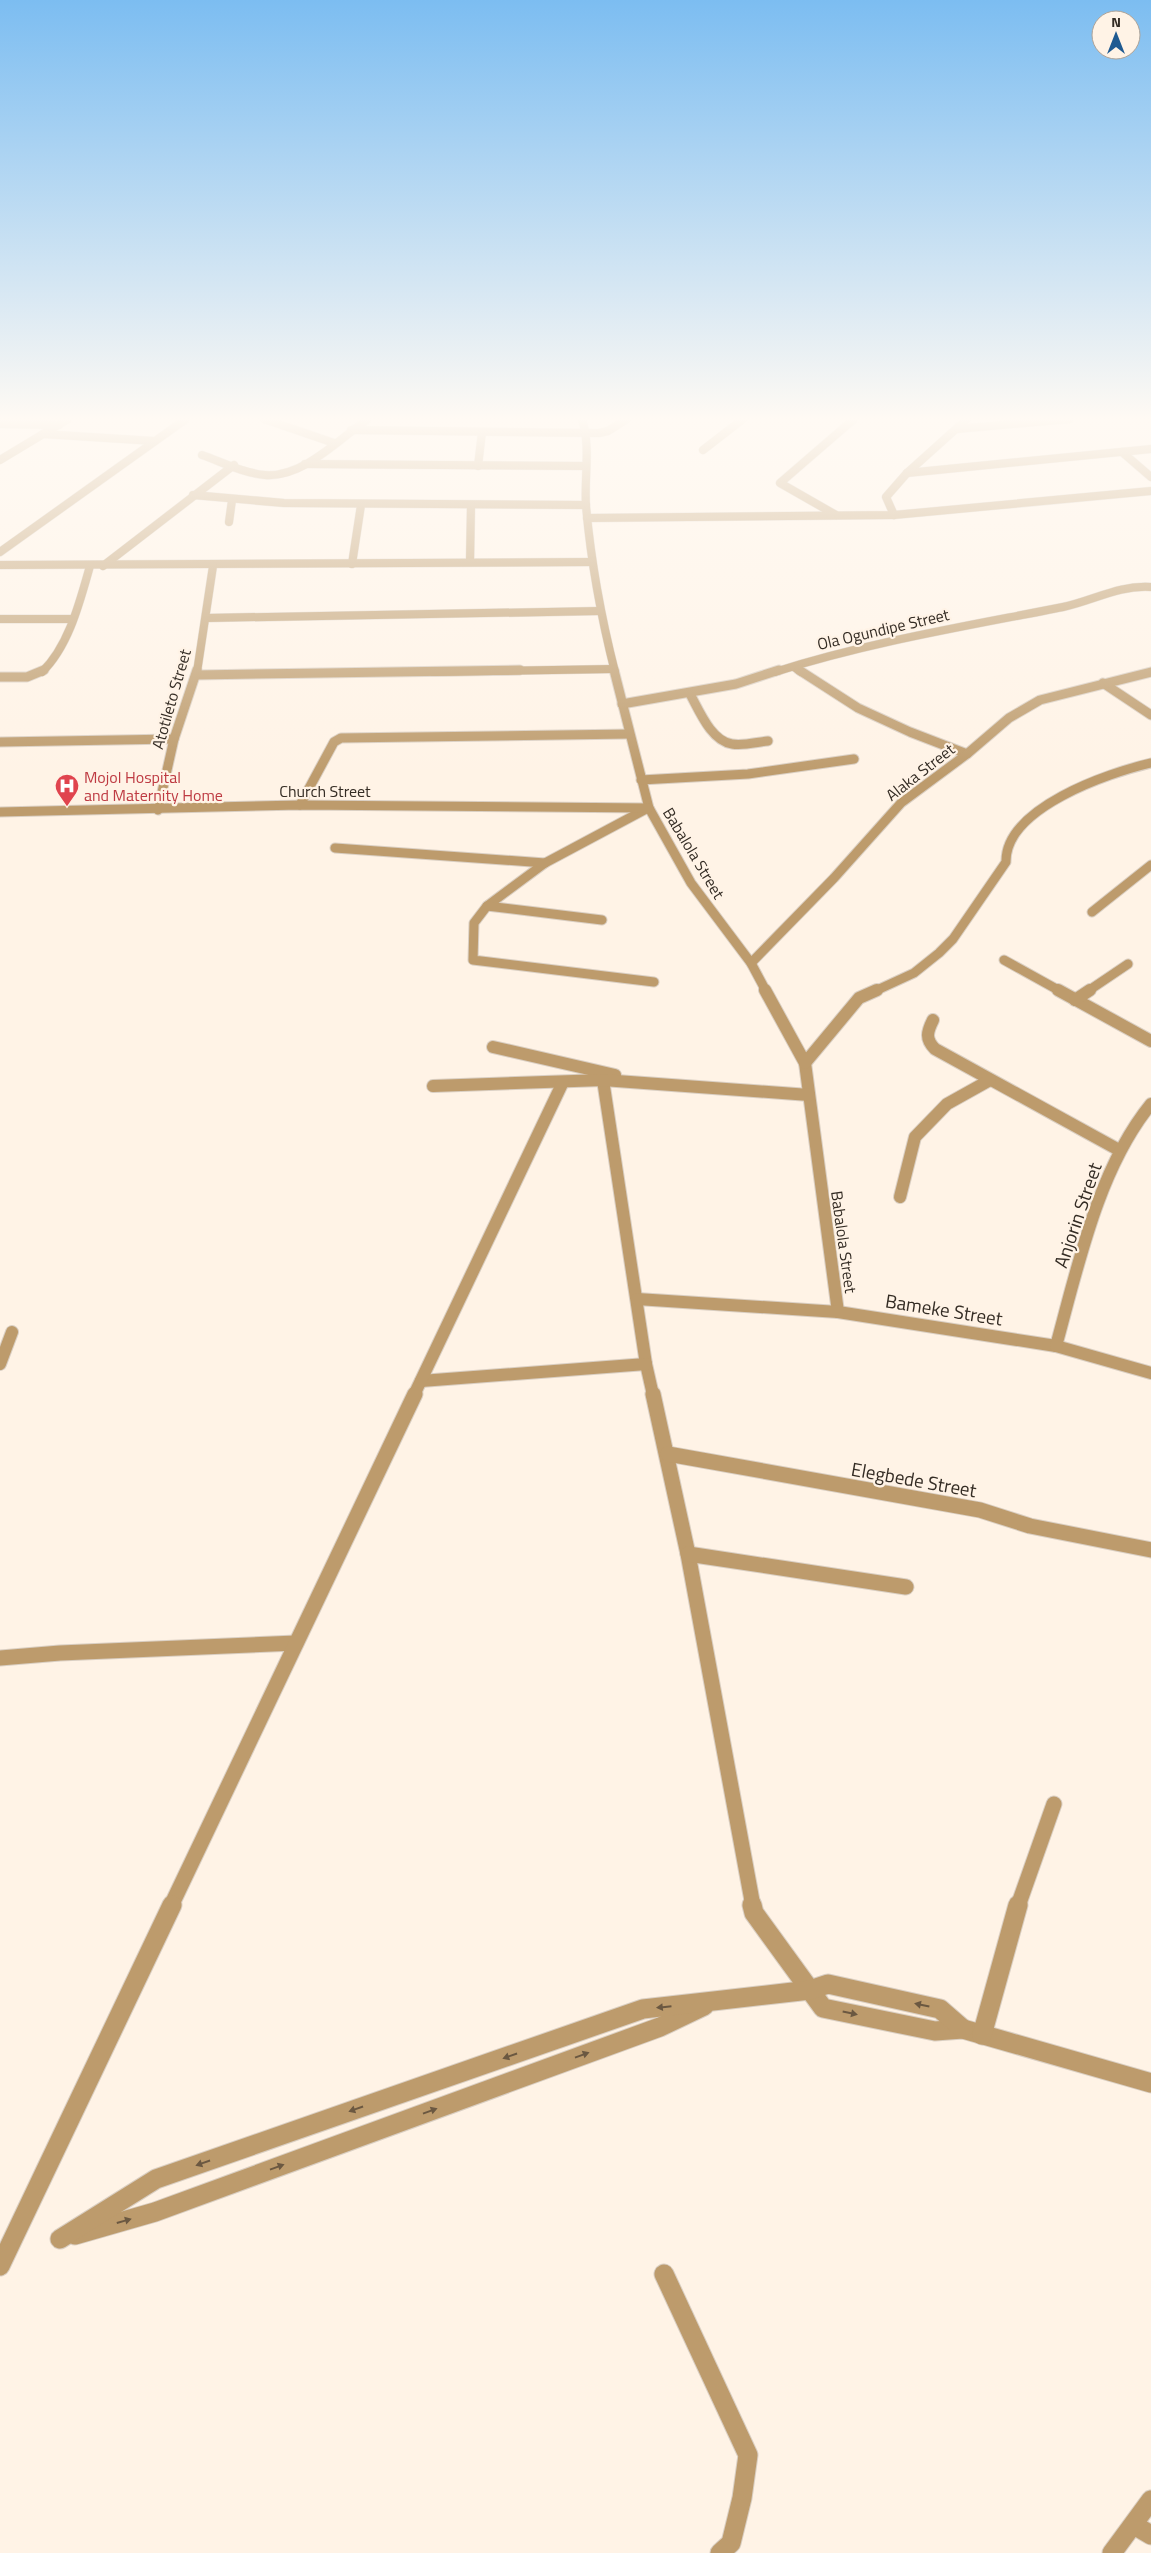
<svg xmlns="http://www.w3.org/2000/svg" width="1151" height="2553" font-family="'Titillium Web',sans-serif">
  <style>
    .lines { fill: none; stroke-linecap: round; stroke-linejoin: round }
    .minor-far4-casing { stroke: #dacfc3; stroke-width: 9 }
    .minor-far3-casing { stroke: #dacfc3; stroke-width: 11 }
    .minor-far2-casing { stroke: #dacfc3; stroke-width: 14 }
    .minor-far1-casing { stroke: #dacfc3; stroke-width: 17 }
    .minor-casing { stroke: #dacfc3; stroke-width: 21 }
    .minor-far4 { stroke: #bd9b6c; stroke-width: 8 }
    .minor-far3 { stroke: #bd9b6c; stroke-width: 9 }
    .minor-far2 { stroke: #bd9b6c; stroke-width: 12 }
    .minor-far1 { stroke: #bd9b6c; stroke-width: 15 }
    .minor { stroke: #bd9b6c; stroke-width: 19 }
    .oneway { fill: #6b5841 }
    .labels { text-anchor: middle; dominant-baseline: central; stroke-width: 4.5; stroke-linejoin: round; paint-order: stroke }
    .far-street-label { font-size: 16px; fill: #342c24; stroke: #fff3e6 }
    .far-health-label { font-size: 16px; fill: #be3a42; stroke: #fff3e6; text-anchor: start }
    .street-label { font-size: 19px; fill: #342c24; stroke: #fff3e6 }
  </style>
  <rect width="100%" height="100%" fill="#fff3e6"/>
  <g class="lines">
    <defs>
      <g id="minor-far4">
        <polyline points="264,419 334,443"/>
        <path d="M582 419C591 447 584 477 586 506 591 562 601 617 615 672"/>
        <polyline points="0,424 59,425"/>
        <polyline points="957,429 1070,419"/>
        <polyline points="351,430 599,433 608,431 627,419"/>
        <polyline points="43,434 154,441"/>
        <polyline points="703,450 743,419"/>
        <polyline points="1122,452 1151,477"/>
        <path d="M202 455C222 462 243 473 265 475 303 478 339 439 368 419"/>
        <polyline points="0,460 68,419"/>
        <polyline points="305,464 586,466"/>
        <polyline points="478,466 482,432"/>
        <polyline points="907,473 1151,449"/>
        <polyline points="193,495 284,503 586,505"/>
        <polyline points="836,515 780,483 854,419"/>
        <polyline points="894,515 886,497 907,473 967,419"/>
        <polyline points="587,518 894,515 1151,491"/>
        <polyline points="229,522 232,500"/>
        <polyline points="0,552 186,419"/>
        <polyline points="470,562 471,505"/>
        <polyline points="352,564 361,505"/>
        <polyline points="0,565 592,562"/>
        <polyline points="103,566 234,465"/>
        <polyline points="206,618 600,611"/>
        <polyline points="0,619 73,619"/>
        <polyline points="794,667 801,672"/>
        <path d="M42 672C69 646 80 601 90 566"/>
        <polyline points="197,672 213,566"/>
        <polyline points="433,672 613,669"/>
        <path d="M775 672C869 642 967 626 1063 607 1095 600 1118 585 1151 587"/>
      </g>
      <g id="minor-far3">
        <polyline points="614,670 649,808 691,883 751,963 766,991"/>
        <polyline points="799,670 858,708 910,732 967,754"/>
        <polyline points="196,675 520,670"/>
        <polyline points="0,677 27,677 44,670"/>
        <polyline points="1103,683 1151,715"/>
        <path d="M690 694C699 710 711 741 732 744 744 746 757 742 768 741"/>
        <polyline points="622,704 736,684 779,670"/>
        <polyline points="0,742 174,739"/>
        <polyline points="641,780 748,774 854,759"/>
        <polyline points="300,805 334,742 341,738 629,734"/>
        <polyline points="648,808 545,863 487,906 474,923 473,960 654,982"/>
        <polyline points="158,810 174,739 197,670"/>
        <polyline points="0,812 300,805 649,808"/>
        <polyline points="335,848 545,863"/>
        <polyline points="487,906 602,920"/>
        <polyline points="1092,912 1151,865"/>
        <polyline points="1004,960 1060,991"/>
        <polyline points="751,963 834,878 901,803 967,754 1009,718 1040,700 1151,672"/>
        <path d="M875 991 914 973 939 953 953 939 1006 862C1005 808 1108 773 1151 763"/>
        <polyline points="1088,991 1128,964"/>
      </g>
      <g id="minor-far2">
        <polyline points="765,990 805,1063 838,1312"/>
        <polyline points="1058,990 1151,1041"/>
        <polyline points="1075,1000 1090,990"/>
        <path d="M933 1020C927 1032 925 1039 935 1049L1119 1150"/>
        <polyline points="493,1047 615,1075"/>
        <polyline points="805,1063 859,998 877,990"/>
        <polyline points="603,1080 646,1364 653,1395"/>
        <polyline points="433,1086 603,1080 809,1095"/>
        <polyline points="900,1197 915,1137 947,1104 990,1080"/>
        <polyline points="637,1299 838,1312 1056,1346 1151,1373"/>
        <path d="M1056 1346C1078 1266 1098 1169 1151 1104"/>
        <polyline points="0,1364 12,1332"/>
        <polyline points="421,1381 646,1364"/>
        <polyline points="414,1395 563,1082"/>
      </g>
      <g id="minor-far1">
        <polyline points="653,1394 688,1554 753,1906"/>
        <polyline points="668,1454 980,1510 1030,1526 1151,1550"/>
        <polyline points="688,1554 906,1587"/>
        <polyline points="0,1658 60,1653 296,1643"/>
        <polyline points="171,1906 415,1394"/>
        <polyline points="1018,1906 1054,1804"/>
      </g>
      <g id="minor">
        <polyline points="752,1905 754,1913 823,2008 935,2031 963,2029 1151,2083"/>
        <polyline points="982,2035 1018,1905"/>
        <polyline points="75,2235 155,2212 660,2027 704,2006"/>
        <polyline points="60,2239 156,2179 643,2009 810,1990 828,1984 940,2009 963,2029"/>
        <polyline points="0,2266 172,1905"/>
        <polyline points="664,2274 748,2455 742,2498 731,2543 720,2553"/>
        <polyline points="1134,2525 1151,2535"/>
        <polyline points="1112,2553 1151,2500"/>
      </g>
    </defs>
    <use href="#minor-far4" class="minor-far4-casing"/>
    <use href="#minor-far3" class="minor-far3-casing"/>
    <use href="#minor-far2" class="minor-far2-casing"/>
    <use href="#minor-far1" class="minor-far1-casing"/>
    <use href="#minor" class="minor-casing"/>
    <use href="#minor-far4" class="minor-far4"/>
    <use href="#minor-far3" class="minor-far3"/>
    <use href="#minor-far2" class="minor-far2"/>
    <use href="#minor-far1" class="minor-far1"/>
    <use href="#minor" class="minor"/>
  </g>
  <defs><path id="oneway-solid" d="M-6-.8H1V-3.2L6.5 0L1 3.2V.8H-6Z" transform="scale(1.25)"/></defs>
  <g class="oneway">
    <use href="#oneway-solid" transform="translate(922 2005) rotate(-168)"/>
    <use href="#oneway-solid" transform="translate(664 2007) rotate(174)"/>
    <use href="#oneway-solid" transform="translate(850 2013) rotate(12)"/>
    <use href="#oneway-solid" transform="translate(582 2055) rotate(-20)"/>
    <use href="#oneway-solid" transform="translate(510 2056) rotate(161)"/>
    <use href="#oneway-solid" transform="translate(356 2109) rotate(161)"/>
    <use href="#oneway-solid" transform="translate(430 2111) rotate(-20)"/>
    <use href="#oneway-solid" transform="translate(203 2163) rotate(161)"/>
    <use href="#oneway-solid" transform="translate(277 2167) rotate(-20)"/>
    <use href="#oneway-solid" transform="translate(124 2221) rotate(-16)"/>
  </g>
  <linearGradient id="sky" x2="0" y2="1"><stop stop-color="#7cbdf1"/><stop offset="0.54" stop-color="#fffaf4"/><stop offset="1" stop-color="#fffaf4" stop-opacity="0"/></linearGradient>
  <rect width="1151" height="776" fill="url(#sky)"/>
  <defs>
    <symbol id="hospital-pin" viewBox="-11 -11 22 30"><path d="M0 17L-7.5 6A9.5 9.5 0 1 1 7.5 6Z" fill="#e0444e" stroke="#fff3e6"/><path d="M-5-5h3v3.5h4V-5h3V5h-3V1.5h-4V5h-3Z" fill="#fff"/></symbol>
  </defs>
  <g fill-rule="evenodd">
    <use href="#hospital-pin" x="53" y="772" width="28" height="38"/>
  </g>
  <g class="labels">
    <g class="far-street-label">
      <text transform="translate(883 629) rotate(-13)">Ola Ogundipe Street</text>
      <text transform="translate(171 699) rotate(-74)">Atotileto Street</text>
      <text transform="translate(920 772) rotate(-38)">Alaka Street</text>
      <text x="325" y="791">Church Street</text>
      <text transform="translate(694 853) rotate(59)">Babalola Street</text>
      <text transform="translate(844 1242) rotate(82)">Babalola Street</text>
    </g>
    <g class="far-health-label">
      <text x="84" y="777">Mojol Hospital<tspan x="84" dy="18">and Maternity Home</tspan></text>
    </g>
    <g class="street-label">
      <text transform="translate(1077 1215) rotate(-71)">Anjorin Street</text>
      <text transform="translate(944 1309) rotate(9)">Bameke Street</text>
      <text transform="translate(914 1479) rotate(10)">Elegbede Street</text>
    </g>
  </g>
  <g transform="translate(1116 35)"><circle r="24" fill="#fff3e6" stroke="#aea398"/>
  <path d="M0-4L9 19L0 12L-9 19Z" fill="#1f5a91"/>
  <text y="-8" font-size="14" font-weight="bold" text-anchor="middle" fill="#342c24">N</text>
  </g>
</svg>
